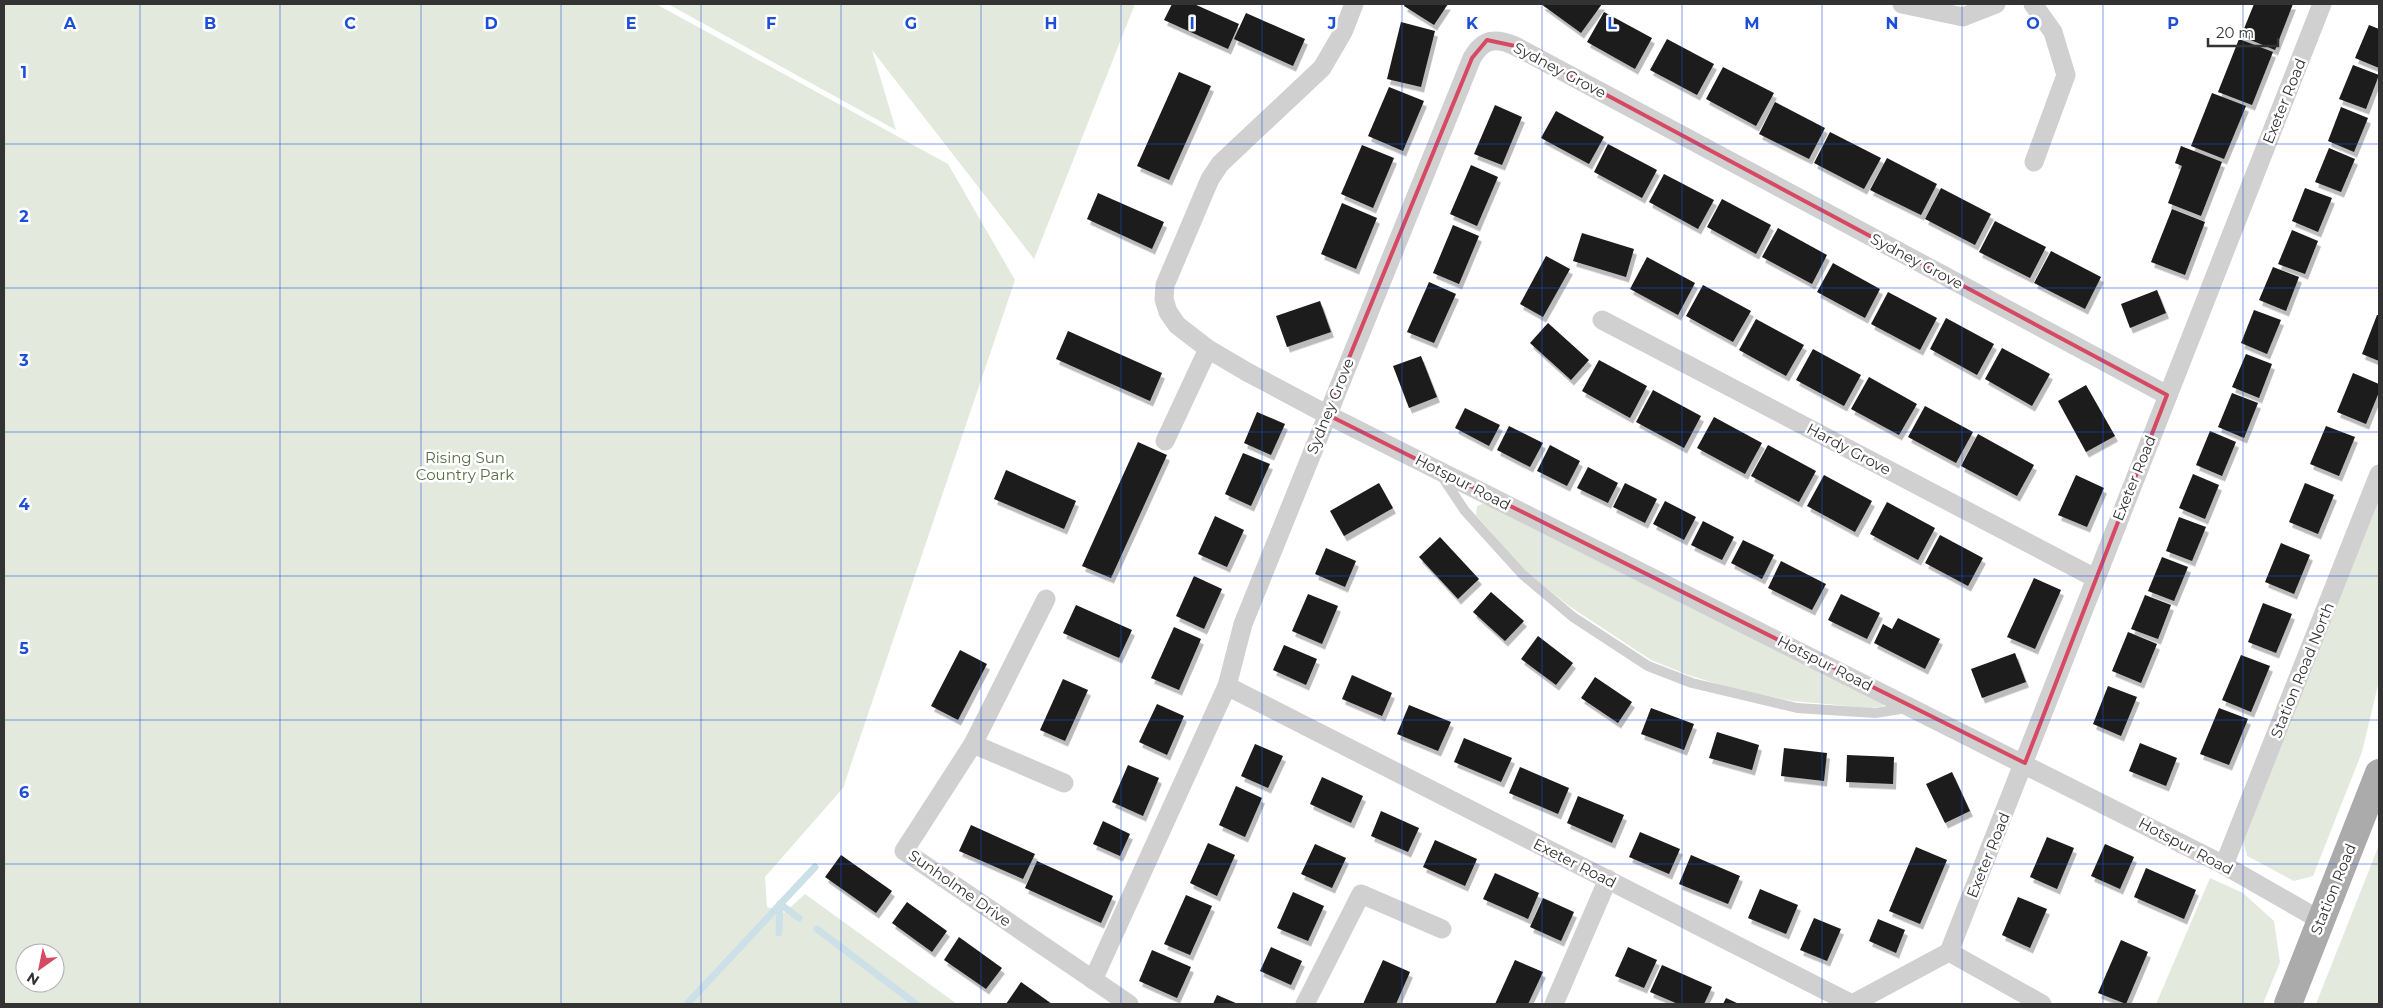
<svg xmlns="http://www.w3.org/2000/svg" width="2383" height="1008" font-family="Montserrat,sans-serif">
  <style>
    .green { fill: #e4e9dd; fill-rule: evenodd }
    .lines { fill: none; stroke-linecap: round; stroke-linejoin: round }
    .stream { stroke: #cce0e7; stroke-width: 7 }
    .building { fill: #1a1a1a; filter: url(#shadow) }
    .lane { stroke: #d0d0d0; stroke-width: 10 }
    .street { stroke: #d0d0d0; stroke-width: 19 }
    .primary { stroke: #ababab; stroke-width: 28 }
    .marked { fill: none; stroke: #d74863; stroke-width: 4; stroke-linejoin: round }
    .grid { fill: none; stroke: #1d4ed8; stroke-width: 1; stroke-opacity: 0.55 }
    .labels { text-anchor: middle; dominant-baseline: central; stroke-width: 5; stroke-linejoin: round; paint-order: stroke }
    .street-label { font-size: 15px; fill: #333; stroke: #fff }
    .park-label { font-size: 15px; fill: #5b6c43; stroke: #fff }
    .grid-label { font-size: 16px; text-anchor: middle; font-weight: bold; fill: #1d4ed8; stroke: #fff; stroke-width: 5; stroke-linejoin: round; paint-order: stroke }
  </style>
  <defs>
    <filter id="shadow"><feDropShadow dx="3" dy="5.5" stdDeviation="0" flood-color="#0004"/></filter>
  </defs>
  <rect width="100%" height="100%" fill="#fff"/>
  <g class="green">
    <path d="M4 4H656L948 164 1015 280 843 788 765 877 767 907 784 913 805 894 957 1004H4ZM25 953H55V983H25Z"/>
    <polygon points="668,4 1135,4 1034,259 872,50 896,130"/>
    <polygon points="2379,498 2379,681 2362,752 2313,876 2294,881 2247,856 2243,840"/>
    <polygon points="1488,502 1881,700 1884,706 1870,708 1793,701 1734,689 1688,675 1651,660 1569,606 1525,571 1476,515 1477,506"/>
    <polygon points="2379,845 2379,1004 2316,1004"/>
    <polygon points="2210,878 2243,893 2274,921 2280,962 2263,1004 2156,1004"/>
  </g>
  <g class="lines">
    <g class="stream">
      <polyline points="780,904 799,918"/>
      <polyline points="817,929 916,1004"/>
      <polyline points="779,933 780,904"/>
      <polyline points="687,1004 815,867"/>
    </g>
  </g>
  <g class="building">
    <polygon points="1172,4 1194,4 1239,24 1228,49 1164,20"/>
    <polygon points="1405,4 1448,4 1434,25 1404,6"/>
    <polygon points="1541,4 1602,4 1581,33"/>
    <polygon points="2254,4 2293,4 2275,50 2241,36"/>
    <polygon points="1604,12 1652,38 1635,69 1587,42"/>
    <polygon points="1246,13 1305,39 1293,66 1234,39"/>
    <polygon points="1401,22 1435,31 1421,87 1387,79"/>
    <polygon points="2369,25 2379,29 2379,68 2355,58"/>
    <polygon points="1667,39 1714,64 1697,95 1650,70"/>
    <polygon points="2239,39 2273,52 2252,105 2218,92"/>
    <polygon points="2353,65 2379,75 2366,109 2339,99"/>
    <polygon points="1723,67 1774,93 1756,126 1706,99"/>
    <polygon points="1179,72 1211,86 1169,180 1137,166"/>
    <polygon points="1389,87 1424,101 1403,151 1368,136"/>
    <polygon points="2212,93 2246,106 2224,159 2191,146"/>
    <polygon points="1775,102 1825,128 1809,159 1759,134"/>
    <polygon points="1495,105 1522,117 1502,165 1474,154"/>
    <polygon points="2341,107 2368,118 2354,152 2328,141"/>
    <polygon points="1556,111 1604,137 1589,164 1541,138"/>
    <polygon points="1830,132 1881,158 1864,189 1814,163"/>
    <polygon points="1608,144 1657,170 1642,198 1594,172"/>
    <polygon points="1362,145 1394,158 1373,208 1341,194"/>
    <polygon points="2181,146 2222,162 2201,216 2168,203 2182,166 2175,163"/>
    <polygon points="2329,148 2355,159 2341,192 2315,182"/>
    <polygon points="1887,158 1937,184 1921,215 1870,190"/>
    <polygon points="1471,165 1498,177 1477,226 1450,214"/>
    <polygon points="1664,174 1714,200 1698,229 1649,202"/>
    <polygon points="1941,188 1991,214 1975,245 1925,219"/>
    <polygon points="2305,188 2332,198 2318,232 2292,221"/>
    <polygon points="1098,193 1164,222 1152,249 1087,219"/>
    <polygon points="1722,199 1771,225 1756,254 1707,227"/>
    <polygon points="1342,203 1377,218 1356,269 1321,254"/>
    <polygon points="2172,209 2205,222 2185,275 2151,262"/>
    <polygon points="1995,221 2046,247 2030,278 1979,252"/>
    <polygon points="1453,225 1479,236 1459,284 1433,273"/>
    <polygon points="1778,228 1827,255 1812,284 1762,257"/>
    <polygon points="2292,230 2318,241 2305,274 2278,264"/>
    <polygon points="1582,233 1634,249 1626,277 1573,261"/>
    <polygon points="2051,251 2101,277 2085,309 2034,283"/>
    <polygon points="1546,256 1570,269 1543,317 1520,304"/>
    <polygon points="1647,257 1695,283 1678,315 1630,289"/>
    <polygon points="1833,263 1880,289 1865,318 1817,292"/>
    <polygon points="2273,267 2299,277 2286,311 2259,300"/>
    <polygon points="1429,282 1456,294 1434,343 1407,332"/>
    <polygon points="1703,285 1751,311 1733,342 1686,316"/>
    <polygon points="2157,290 2166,313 2130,328 2121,304"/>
    <polygon points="1888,292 1937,318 1920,350 1871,324"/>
    <polygon points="1320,301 1331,332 1287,347 1276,316"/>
    <polygon points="2254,310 2281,320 2267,354 2241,343"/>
    <polygon points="2377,315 2379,315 2379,361 2362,354"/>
    <polygon points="1946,318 1994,344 1977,375 1930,349"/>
    <polygon points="1756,319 1804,345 1786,376 1739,350"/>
    <polygon points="1548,323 1589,360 1571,380 1530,343"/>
    <polygon points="1068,331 1162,373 1150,401 1056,359"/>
    <polygon points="2002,348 2050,374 2032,406 1985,379"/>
    <polygon points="1813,349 1861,375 1844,406 1796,380"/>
    <polygon points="2246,354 2272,364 2259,398 2232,387"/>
    <polygon points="1421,356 1437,397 1409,408 1393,366"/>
    <polygon points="1599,360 1647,386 1630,418 1582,391"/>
    <polygon points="2353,373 2379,384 2379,392 2366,424 2337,412"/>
    <polygon points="1869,377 1917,404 1899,435 1851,409"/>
    <polygon points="2086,385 2115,436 2086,452 2058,401"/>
    <polygon points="1653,390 1701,416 1684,448 1636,422"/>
    <polygon points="2232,393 2258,403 2244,438 2218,427"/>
    <polygon points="1925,406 1973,432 1956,463 1908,437"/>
    <polygon points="1465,408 1500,425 1489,446 1455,428"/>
    <polygon points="1257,412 1285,424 1271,455 1244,443"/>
    <polygon points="1714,417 1762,443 1745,474 1697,448"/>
    <polygon points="1509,426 1543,443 1530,467 1497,450"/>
    <polygon points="2326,426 2355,437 2339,476 2310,464"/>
    <polygon points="2210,431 2236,442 2222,476 2196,465"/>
    <polygon points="1978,434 2034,465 2017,496 1961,466"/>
    <polygon points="1138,442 1167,455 1111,578 1082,566"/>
    <polygon points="1550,445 1580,461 1567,486 1537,471"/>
    <polygon points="1768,445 1816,471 1799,502 1751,476"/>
    <polygon points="1243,453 1270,464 1251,506 1225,494"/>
    <polygon points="1588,467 1618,483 1608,503 1577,488"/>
    <polygon points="1006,470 1076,501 1064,529 994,499"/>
    <polygon points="2193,474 2219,485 2205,519 2179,508"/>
    <polygon points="1824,475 1872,501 1855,532 1807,506"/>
    <polygon points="2076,475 2104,488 2087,527 2058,515"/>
    <polygon points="1379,483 1393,508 1344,536 1330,511"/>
    <polygon points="1625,483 1657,499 1645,523 1613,507"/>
    <polygon points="2305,483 2334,495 2318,534 2289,522"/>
    <polygon points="1665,501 1696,517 1684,540 1653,524"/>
    <polygon points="1887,502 1935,528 1918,560 1870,534"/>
    <polygon points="1215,516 1244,530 1227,567 1198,554"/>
    <polygon points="2179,517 2206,527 2192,561 2166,551"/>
    <polygon points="1703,521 1734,537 1722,560 1691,545"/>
    <polygon points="1940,535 1983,558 1968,586 1925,563"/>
    <polygon points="1440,537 1479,579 1458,599 1419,557"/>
    <polygon points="1743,540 1774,555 1762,579 1731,563"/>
    <polygon points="2281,543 2310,555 2294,594 2265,582"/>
    <polygon points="1326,548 1356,561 1345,587 1315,574"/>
    <polygon points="2162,557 2188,567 2174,601 2148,591"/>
    <polygon points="1781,561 1826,584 1812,610 1768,588"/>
    <polygon points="1194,576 1222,589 1204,629 1176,616"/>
    <polygon points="2034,578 2061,590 2035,649 2007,637"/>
    <polygon points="1491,592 1524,621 1505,641 1473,612"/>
    <polygon points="1308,594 1338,606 1322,644 1292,631"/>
    <polygon points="1841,594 1880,613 1867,639 1828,620"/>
    <polygon points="2145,595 2171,605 2158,639 2131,629"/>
    <polygon points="2263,603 2292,614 2276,653 2248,642"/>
    <polygon points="1076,605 1132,630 1119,658 1063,633"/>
    <polygon points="1898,618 1940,639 1925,669 1874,643 1883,624 1892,629"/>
    <polygon points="1174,627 1201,639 1179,690 1151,678"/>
    <polygon points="2128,632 2157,644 2141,683 2112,671"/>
    <polygon points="1538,636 1573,663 1556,685 1521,659"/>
    <polygon points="1284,645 1317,659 1306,685 1273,670"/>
    <polygon points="960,650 987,664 958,720 931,706"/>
    <polygon points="2015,653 2026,682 1982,698 1971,669"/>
    <polygon points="2241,655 2270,666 2251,712 2222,700"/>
    <polygon points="1352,675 1392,693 1382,716 1342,699"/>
    <polygon points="1595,677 1632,702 1618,723 1581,698"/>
    <polygon points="1063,679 1088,690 1065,741 1040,730"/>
    <polygon points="2108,686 2137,697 2121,736 2093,724"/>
    <polygon points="1157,704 1184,716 1167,755 1139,742"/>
    <polygon points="1409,705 1451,722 1438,751 1397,734"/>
    <polygon points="1651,708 1694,724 1684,750 1641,734"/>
    <polygon points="2219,708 2248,719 2229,765 2200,754"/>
    <polygon points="1717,732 1759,745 1752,770 1709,758"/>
    <polygon points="1464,738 1512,758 1501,782 1454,762"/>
    <polygon points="2140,743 2177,758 2166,786 2129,771"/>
    <polygon points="1255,744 1283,756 1268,788 1241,776"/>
    <polygon points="1784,748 1827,753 1824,781 1781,776"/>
    <polygon points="1847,755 1894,757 1893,784 1846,782"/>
    <polygon points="1128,765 1159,778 1143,816 1112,802"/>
    <polygon points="1520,767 1569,788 1558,814 1509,793"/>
    <polygon points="1952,772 1970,811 1945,823 1926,784"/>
    <polygon points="1322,777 1363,796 1351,823 1310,804"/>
    <polygon points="1236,786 1262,798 1245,837 1219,825"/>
    <polygon points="1578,796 1624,815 1612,843 1567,823"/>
    <polygon points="1381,811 1419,828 1408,852 1371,836"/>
    <polygon points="1103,821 1130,834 1120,856 1093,844"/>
    <polygon points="971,825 1035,854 1023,879 959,851"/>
    <polygon points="1640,832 1680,849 1669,874 1629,857"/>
    <polygon points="2047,837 2074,848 2057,889 2030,877"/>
    <polygon points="1435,840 1477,859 1465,886 1423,867"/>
    <polygon points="1208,843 1235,855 1217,896 1190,883"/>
    <polygon points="1315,844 1346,858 1332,888 1301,874"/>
    <polygon points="2105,844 2134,857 2120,889 2091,876"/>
    <polygon points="1916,847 1947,860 1920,924 1889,911"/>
    <polygon points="841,855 892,891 876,913 825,877"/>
    <polygon points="1691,855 1740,876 1728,904 1679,884"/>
    <polygon points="1037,861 1113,896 1101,923 1025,888"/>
    <polygon points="2146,868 2196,890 2184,919 2134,897"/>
    <polygon points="1495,873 1539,893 1528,919 1483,899"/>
    <polygon points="1760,889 1798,905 1786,934 1748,918"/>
    <polygon points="1293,892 1324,906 1308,941 1277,928"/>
    <polygon points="1186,895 1212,906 1190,955 1164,944"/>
    <polygon points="2018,897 2047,909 2030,948 2002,935"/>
    <polygon points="1543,898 1574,912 1561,941 1530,927"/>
    <polygon points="907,902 947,931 932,952 892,923"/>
    <polygon points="1814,918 1841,929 1827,961 1800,950"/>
    <polygon points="1878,919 1905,930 1896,953 1869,941"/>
    <polygon points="959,937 1002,968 986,989 944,960"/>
    <polygon points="2121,940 2148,952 2126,1004 2098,993"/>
    <polygon points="1271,947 1302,961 1291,985 1260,971"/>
    <polygon points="1628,947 1657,960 1644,988 1615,976"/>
    <polygon points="1152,950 1191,967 1177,998 1139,981"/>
    <polygon points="1383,960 1410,972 1396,1004 1363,1004"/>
    <polygon points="1515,960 1543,972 1528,1004 1495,1004"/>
    <polygon points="1662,965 1712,987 1704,1004 1678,1004 1650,992"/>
    <polygon points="1021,982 1052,1004 1006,1004"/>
    <polygon points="1217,995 1238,1004 1213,1004"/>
    <polygon points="1726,998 1739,1004 1723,1004"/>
  </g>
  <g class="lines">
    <polyline class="lane" points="1441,475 1465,511 1522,574 1573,617 1648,666 1692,683 1797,708 1875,713 1907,708"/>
    <g class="street">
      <polyline points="1354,4 1343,32 1322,68 1220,164 1210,179 1165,285 1164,299 1168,312 1177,325 1208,349 1247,372 1326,414 2224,865 2320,920"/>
      <polyline points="1902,4 1963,17 1996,4"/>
      <polyline points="2033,4 2053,32 2066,75 2034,162"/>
      <polyline points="1602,320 2095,578"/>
      <polyline points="1165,441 1208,349"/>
      <polyline points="1046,599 973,744 904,851 1129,1004"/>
      <polyline points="1227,686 1852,1004 1949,952 2322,4"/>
      <polyline points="973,744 1064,783"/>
      <polyline points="2224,865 2379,474"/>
      <polyline points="1949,952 2042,1004"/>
      <path d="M1093 980 1227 686 1243 624 1472 58C1483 39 1495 37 1515 46L2167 395"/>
      <polyline points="1305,1004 1361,894 1442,929"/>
      <polyline points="1554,1004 1608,879"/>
    </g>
    <polyline class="primary" points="2288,1004 2379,773"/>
  </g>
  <path class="marked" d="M1487 40 1515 46 2167 395 2025 763 1326 414 1472 58Z"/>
  <path class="grid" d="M140 4V1004M280 4V1004M421 4V1004M561 4V1004M701 4V1004M841 4V1004M981 4V1004M1121 4V1004M1262 4V1004M1402 4V1004M1542 4V1004M1682 4V1004M1822 4V1004M1962 4V1004M2103 4V1004M2243 4V1004M4 144H2379M4 288H2379M4 432H2379M4 576H2379M4 720H2379M4 864H2379"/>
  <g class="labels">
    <g class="street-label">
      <text transform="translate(1560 70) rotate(28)">Sydney Grove</text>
      <text transform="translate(2284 101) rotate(-68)">Exeter Road</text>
      <text transform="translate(1917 261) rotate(28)">Sydney Grove</text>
      <text transform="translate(1330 406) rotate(-68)">Sydney Grove</text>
      <text transform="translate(1849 449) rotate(28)">Hardy Grove</text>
      <text transform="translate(2134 478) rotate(-68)">Exeter Road</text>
      <text transform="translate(1463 482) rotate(27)">Hotspur Road</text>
      <text transform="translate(1825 663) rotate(27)">Hotspur Road</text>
      <text transform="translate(2302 670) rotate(-68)">Station Road North</text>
      <text transform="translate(2186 846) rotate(28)">Hotspur Road</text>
      <text transform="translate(1988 855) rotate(-68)">Exeter Road</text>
      <text transform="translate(1575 863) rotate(27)">Exeter Road</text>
      <text transform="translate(960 888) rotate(35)">Sunholme Drive</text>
      <text transform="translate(2333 889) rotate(-68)">Station Road</text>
    </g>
    <g class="park-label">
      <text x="465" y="457">Rising Sun<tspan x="465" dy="17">Country Park</tspan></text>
    </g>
  </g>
  <g class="grid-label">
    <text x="70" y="29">A</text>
    <text x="210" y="29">B</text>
    <text x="350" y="29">C</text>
    <text x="491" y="29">D</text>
    <text x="631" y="29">E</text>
    <text x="771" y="29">F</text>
    <text x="911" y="29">G</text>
    <text x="1051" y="29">H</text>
    <text x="1192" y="29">I</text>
    <text x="1332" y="29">J</text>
    <text x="1472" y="29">K</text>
    <text x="1612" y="29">L</text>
    <text x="1752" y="29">M</text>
    <text x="1892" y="29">N</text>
    <text x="2033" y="29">O</text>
    <text x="2173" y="29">P</text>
    <text x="24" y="78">1</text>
    <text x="24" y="222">2</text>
    <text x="24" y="366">3</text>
    <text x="24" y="510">4</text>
    <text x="24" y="654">5</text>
    <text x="24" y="798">6</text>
  </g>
  <rect width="2383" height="1008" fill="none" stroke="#333333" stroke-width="10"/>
  <g transform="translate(40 968) rotate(213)"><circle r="24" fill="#ffffff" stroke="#adadad"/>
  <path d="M0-4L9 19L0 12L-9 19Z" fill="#d74863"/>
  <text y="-8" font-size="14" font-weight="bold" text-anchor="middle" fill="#333333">N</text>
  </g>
  <path d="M2208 38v8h70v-8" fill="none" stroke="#333333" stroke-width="2.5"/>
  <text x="2216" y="38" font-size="15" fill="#333333" stroke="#ffffff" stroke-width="4" paint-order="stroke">20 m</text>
</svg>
